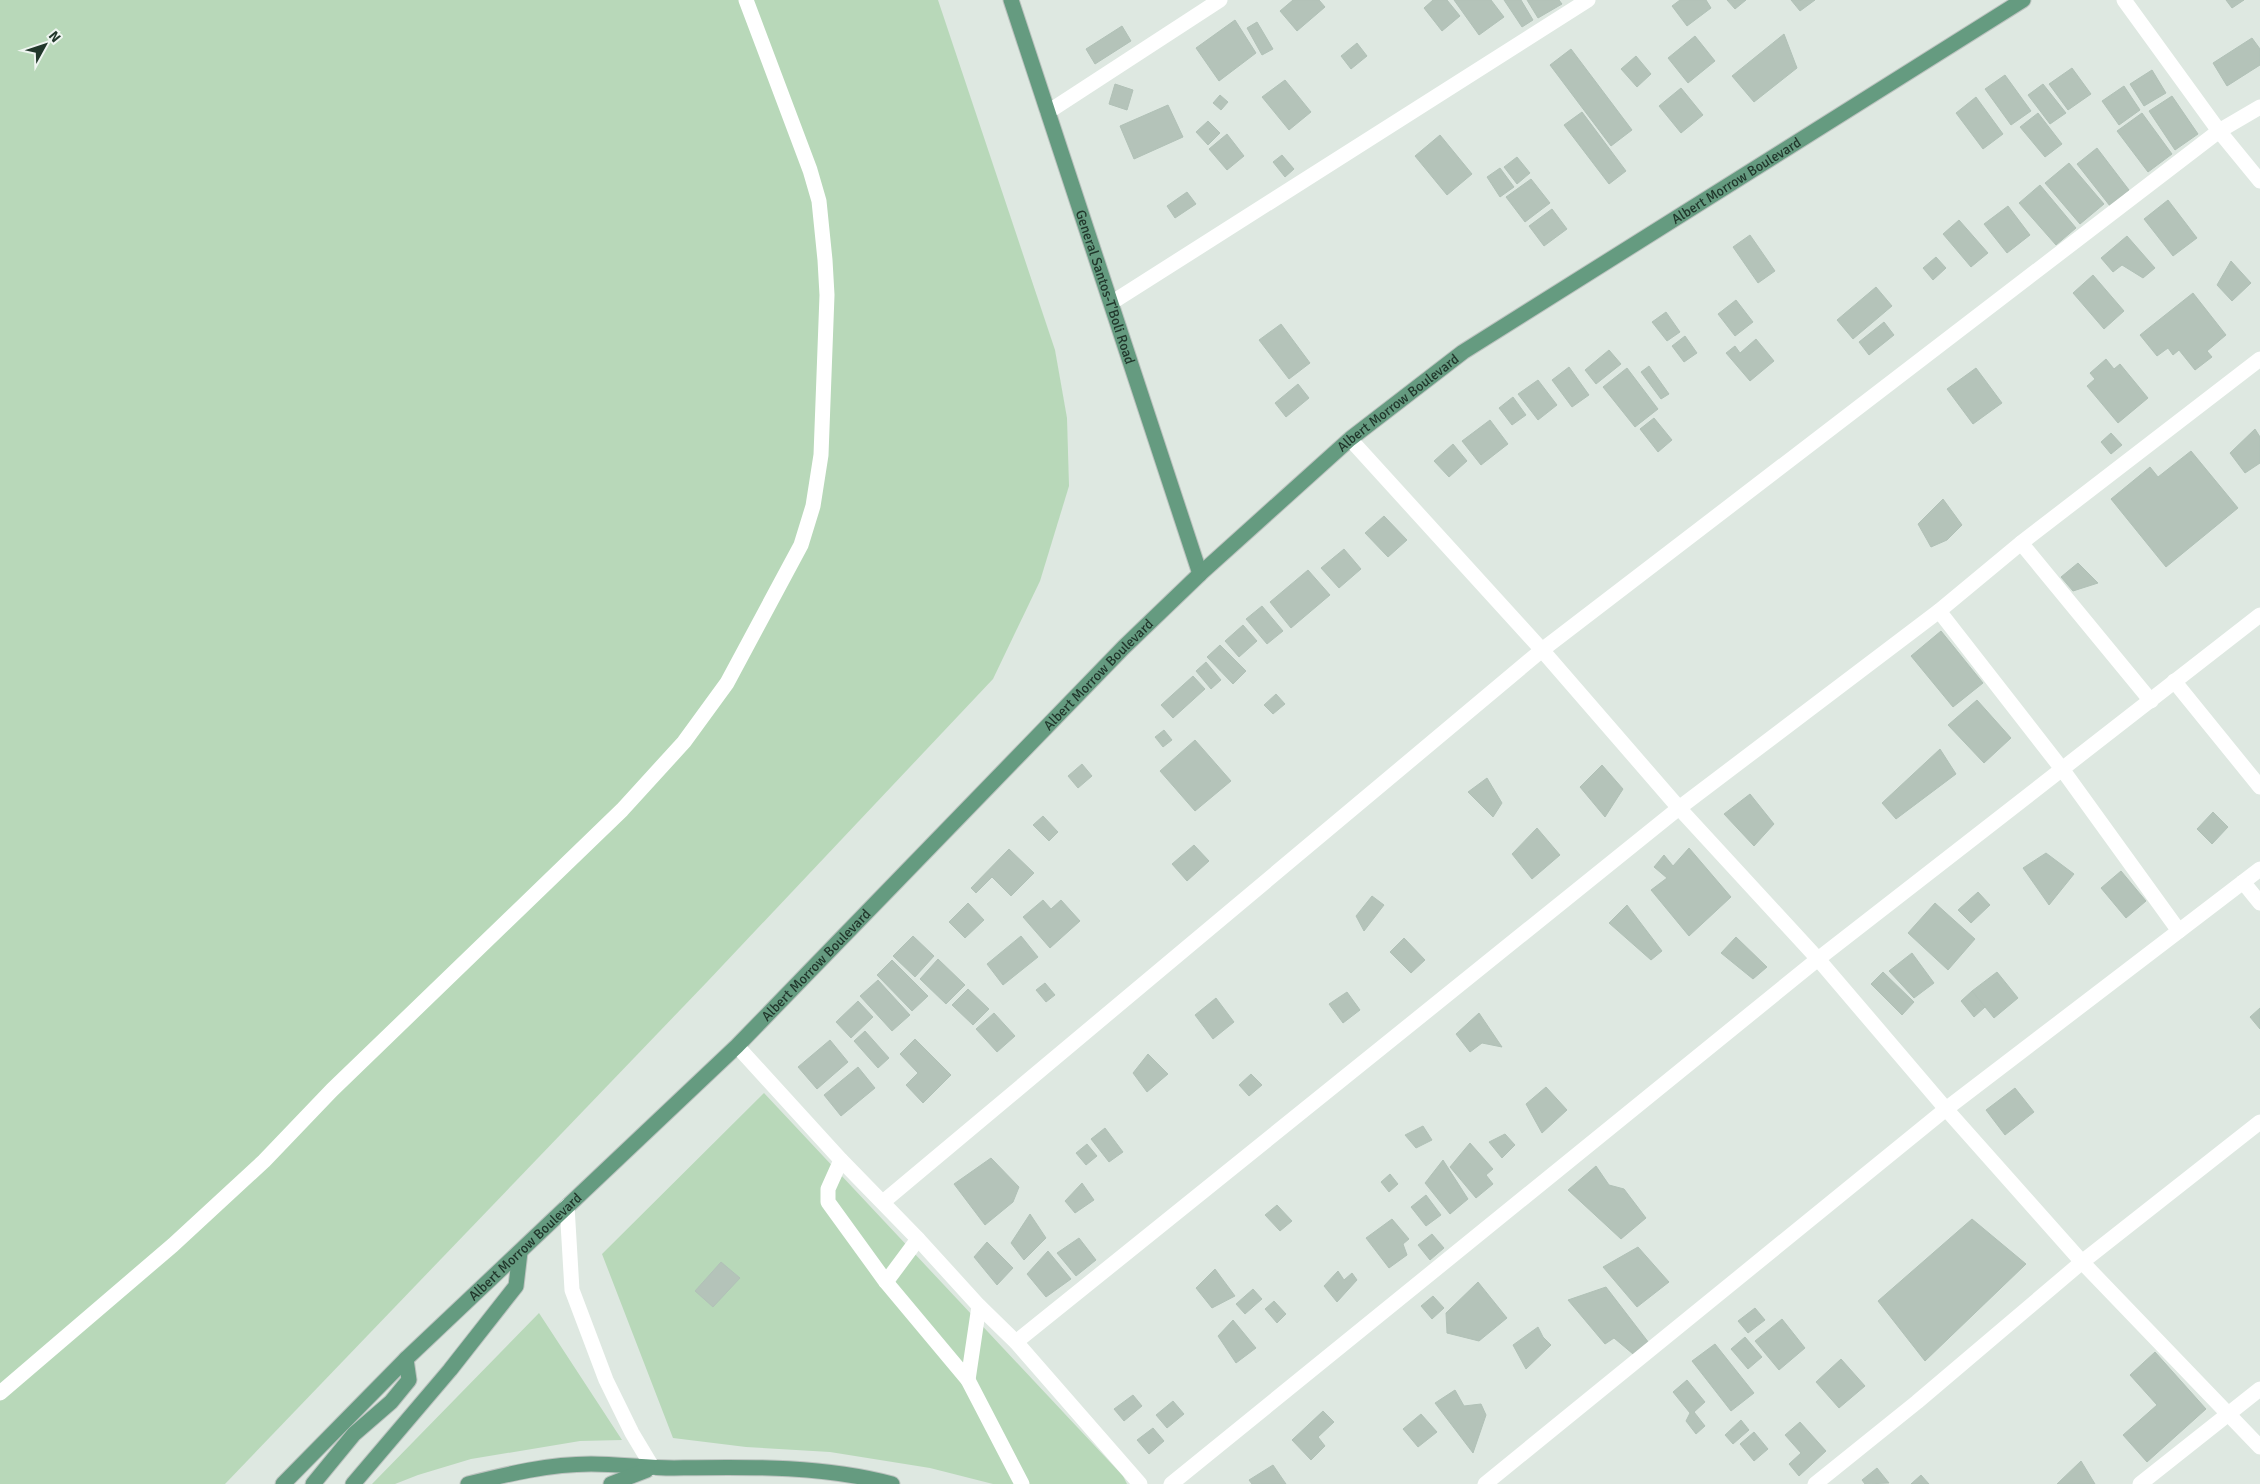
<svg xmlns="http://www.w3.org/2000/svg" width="2260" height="1484" font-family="Signika,sans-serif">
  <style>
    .green { fill: #b8d8b9 }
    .building { fill: #b4c3b9; stroke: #b1c1b7 }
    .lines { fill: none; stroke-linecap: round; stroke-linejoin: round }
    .major-casing { stroke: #bcc3bf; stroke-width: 17 }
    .minor { stroke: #fff; stroke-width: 15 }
    .major { stroke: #659b80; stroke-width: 15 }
    .labels { text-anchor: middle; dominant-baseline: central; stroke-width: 5; stroke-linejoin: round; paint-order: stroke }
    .street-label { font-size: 14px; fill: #21372b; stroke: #eef5f0 }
  </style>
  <rect width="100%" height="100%" fill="#dee8e1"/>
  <g class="green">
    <polygon points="0,0 938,0 1055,350 1067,418 1069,486 1040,581 993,679 707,982 225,1484 0,1484"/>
    <polygon points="764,1093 1123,1476 1127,1484 993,1484 930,1468 830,1452 746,1447 673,1438 602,1254"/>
    <polygon points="539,1313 622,1440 580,1441 471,1459 418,1475 395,1484 372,1484"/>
  </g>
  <g class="building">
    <polygon points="1293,0 1319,0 1325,7 1297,31 1280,11"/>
    <polygon points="1433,0 1447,0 1460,16 1442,31 1424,8"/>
    <polygon points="1454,0 1491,0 1504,17 1479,35"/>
    <polygon points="1504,0 1521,0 1533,20 1522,27"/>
    <polygon points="1527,0 1559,0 1562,4 1538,18"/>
    <polygon points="1680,0 1706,0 1711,8 1687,26 1672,6"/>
    <polygon points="1727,0 1746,0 1735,9"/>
    <polygon points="1791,0 1815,0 1800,11"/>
    <polygon points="2226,0 2244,0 2232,8"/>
    <polygon points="1235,20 1256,53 1219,81 1196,48"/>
    <polygon points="1257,22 1273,49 1262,55 1247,28"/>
    <polygon points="1122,26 1131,41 1095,64 1086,49"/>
    <polygon points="1784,34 1797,68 1754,102 1732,76"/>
    <polygon points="1695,36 1715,61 1688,83 1668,58"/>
    <polygon points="2252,38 2260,49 2260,65 2227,86 2213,63"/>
    <polygon points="1357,43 1367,56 1351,69 1341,56"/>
    <polygon points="1571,49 1632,130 1611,146 1550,65"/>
    <polygon points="1636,56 1651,74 1637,87 1621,69"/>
    <polygon points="2072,68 2091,94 2068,110 2049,84"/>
    <polygon points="2152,70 2166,93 2144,106 2130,84"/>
    <polygon points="2005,75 2031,111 2011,125 1985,89"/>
    <polygon points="1285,80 1311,112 1289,130 1262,97"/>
    <polygon points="1115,84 1133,90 1127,110 1109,104"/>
    <polygon points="2043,84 2066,113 2050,124 2028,95"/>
    <polygon points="2124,86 2140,110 2119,125 2102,101"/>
    <polygon points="1681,88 1703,115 1681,133 1659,106"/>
    <polygon points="1220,95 1228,102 1221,110 1213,103"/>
    <polygon points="2172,96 2198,134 2175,150 2149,111"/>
    <polygon points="1976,97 2003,134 1983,149 1956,113"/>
    <polygon points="1168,105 1183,137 1134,159 1120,126"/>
    <polygon points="1582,112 1626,171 1609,184 1564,125"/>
    <polygon points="2038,113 2062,144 2045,157 2020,127"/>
    <polygon points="2142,113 2172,154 2148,172 2117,131"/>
    <polygon points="1208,121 1220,133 1208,145 1196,132"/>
    <polygon points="1227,134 1244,156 1227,170 1209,149"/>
    <polygon points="1440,135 1472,174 1447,195 1415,156"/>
    <polygon points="2097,148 2129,190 2110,206 2077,164"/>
    <polygon points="1282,155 1294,169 1285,177 1273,162"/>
    <polygon points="1517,157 1530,173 1517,184 1504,167"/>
    <polygon points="2069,163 2104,204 2080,224 2045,183"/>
    <polygon points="1500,168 1514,187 1500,197 1487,177"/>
    <polygon points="1531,179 1550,203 1525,222 1506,197"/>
    <polygon points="2040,185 2076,228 2056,245 2019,203"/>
    <polygon points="1187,192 1196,204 1175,218 1167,206"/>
    <polygon points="2168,200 2197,238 2173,256 2144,219"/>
    <polygon points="2008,206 2030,235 2007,253 1984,224"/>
    <polygon points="1552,209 1567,229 1544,246 1529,226"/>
    <polygon points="1959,220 1988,253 1971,267 1943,234"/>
    <polygon points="1750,235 1775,271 1758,283 1733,247"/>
    <polygon points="2127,236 2155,268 2143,278 2122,265 2113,272 2101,258"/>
    <polygon points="1936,257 1946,268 1933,280 1923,268"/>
    <polygon points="2231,261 2251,283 2232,301 2217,285"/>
    <polygon points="2093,275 2124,311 2104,329 2073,293"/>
    <polygon points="1876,287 1892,306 1853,339 1837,320"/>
    <polygon points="2193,293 2226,335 2207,351 2212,357 2195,370 2179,350 2173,355 2168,348 2157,356 2140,335"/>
    <polygon points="1736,300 1753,322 1735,336 1718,314"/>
    <polygon points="1666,312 1680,332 1667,341 1652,322"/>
    <polygon points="1884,322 1894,335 1869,355 1859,342"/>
    <polygon points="1281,324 1310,363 1289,379 1259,340"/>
    <polygon points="1685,336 1697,353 1684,362 1672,346"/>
    <polygon points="1756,339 1774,361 1750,381 1726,353 1735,346 1740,353"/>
    <polygon points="1609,350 1621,364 1596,384 1585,370"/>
    <polygon points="2106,359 2114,369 2120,364 2148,398 2118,423 2087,386 2095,379 2090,373"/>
    <polygon points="1649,366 1669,394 1661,399 1641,372"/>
    <polygon points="1569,367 1589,395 1572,407 1552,380"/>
    <polygon points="1627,368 1658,409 1635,427 1603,387"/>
    <polygon points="1976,368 2002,403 1973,424 1947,389"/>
    <polygon points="1538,380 1557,405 1538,420 1518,394"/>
    <polygon points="1298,384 1309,398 1286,417 1275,403"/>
    <polygon points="1513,397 1526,415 1512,425 1499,408"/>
    <polygon points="1654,418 1672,440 1658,452 1640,429"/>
    <polygon points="1490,420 1508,444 1481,465 1462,441"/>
    <polygon points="2255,429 2260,437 2260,463 2245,473 2230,453"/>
    <polygon points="2111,433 2122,445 2111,454 2101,442"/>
    <polygon points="1453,444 1467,461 1449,477 1434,461"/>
    <polygon points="2191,451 2238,508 2166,567 2111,499 2150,467 2158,477"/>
    <polygon points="1943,499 1962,525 1947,540 1931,547 1918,524"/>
    <polygon points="1384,516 1407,540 1388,557 1365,533"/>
    <polygon points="1344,549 1361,569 1339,588 1321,568"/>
    <polygon points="2078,563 2098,583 2073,591 2061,577"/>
    <polygon points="1308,570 1330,595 1291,628 1270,602"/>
    <polygon points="1262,606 1283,631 1267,644 1246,619"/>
    <polygon points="1243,625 1257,641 1239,657 1225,641"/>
    <polygon points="1941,631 1983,683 1953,707 1911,656"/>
    <polygon points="1220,645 1246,671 1233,684 1207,657"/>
    <polygon points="1206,662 1221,680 1211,689 1196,671"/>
    <polygon points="1193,676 1205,689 1173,718 1161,705"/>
    <polygon points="1276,694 1285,704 1273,714 1264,705"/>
    <polygon points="1977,700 2011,738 1984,763 1948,725"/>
    <polygon points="1164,730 1172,740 1163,747 1155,737"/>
    <polygon points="1195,740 1231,781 1195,811 1160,771"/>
    <polygon points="1940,749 1956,774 1896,819 1882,803"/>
    <polygon points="1082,764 1092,776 1078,788 1068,776"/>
    <polygon points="1602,765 1623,789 1605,817 1580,787"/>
    <polygon points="1487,778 1502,803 1493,817 1468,792"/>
    <polygon points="1750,794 1774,824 1754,846 1724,814"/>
    <polygon points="2213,812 2228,827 2212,844 2197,829"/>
    <polygon points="1043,816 1058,832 1049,841 1033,825"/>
    <polygon points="1537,828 1560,855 1532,879 1512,854"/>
    <polygon points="1194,845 1209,861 1187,881 1172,864"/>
    <polygon points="1689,848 1731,897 1689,936 1651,890 1667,878 1654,867 1664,855 1673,866"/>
    <polygon points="1009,849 1034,873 1011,896 992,877 976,893 971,888"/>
    <polygon points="2046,853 2074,874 2049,905 2023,868"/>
    <polygon points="2121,871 2146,901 2126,918 2101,888"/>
    <polygon points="1978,892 1990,905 1971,923 1958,910"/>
    <polygon points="1372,896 1384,905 1364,931 1356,916"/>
    <polygon points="1043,900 1051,909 1061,900 1080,921 1050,948 1023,917"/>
    <polygon points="968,903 984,920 965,938 949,922"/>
    <polygon points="1935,903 1975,939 1948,970 1908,933"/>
    <polygon points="1627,905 1662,951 1651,960 1609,923"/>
    <polygon points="913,936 934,956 915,977 893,956"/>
    <polygon points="1021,936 1038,957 1003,985 987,964"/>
    <polygon points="1736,937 1767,967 1753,979 1721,953"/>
    <polygon points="1404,938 1425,960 1411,973 1390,952"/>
    <polygon points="1912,953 1934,983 1914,998 1889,971"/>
    <polygon points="938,959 965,985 946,1004 920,979"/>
    <polygon points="892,960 928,996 912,1011 877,975"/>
    <polygon points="1883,972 1914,1002 1902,1015 1871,984"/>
    <polygon points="1997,972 2018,998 1994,1018 1972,991"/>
    <polygon points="878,980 910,1015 892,1031 860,996"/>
    <polygon points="1045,983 1055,995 1046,1002 1036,990"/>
    <polygon points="968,989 989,1009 973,1025 952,1005"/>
    <polygon points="1972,991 1985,1007 1974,1017 1961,1001"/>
    <polygon points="1347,992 1360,1010 1343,1023 1329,1004"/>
    <polygon points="1216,998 1234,1022 1213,1039 1195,1015"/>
    <polygon points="858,1001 873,1017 851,1038 836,1022"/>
    <polygon points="2260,1008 2260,1029 2250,1017"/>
    <polygon points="994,1013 1015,1036 997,1052 976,1029"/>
    <polygon points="1479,1013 1502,1047 1482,1043 1470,1052 1456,1034"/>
    <polygon points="865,1031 889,1058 878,1068 854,1041"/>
    <polygon points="915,1039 951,1075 923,1103 906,1085 918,1073 900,1054"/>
    <polygon points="830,1040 848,1062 817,1089 798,1067"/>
    <polygon points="1148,1054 1168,1074 1147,1092 1133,1073"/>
    <polygon points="858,1067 875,1088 841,1116 824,1095"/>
    <polygon points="1251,1074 1262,1085 1249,1096 1239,1085"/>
    <polygon points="1546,1087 1567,1110 1542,1133 1526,1104"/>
    <polygon points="2015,1088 2034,1112 2005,1135 1986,1110"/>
    <polygon points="1423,1126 1432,1140 1416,1148 1405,1135"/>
    <polygon points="1105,1128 1123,1152 1109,1162 1091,1139"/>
    <polygon points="1505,1134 1515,1145 1502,1158 1489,1142"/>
    <polygon points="1470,1143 1493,1169 1486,1175 1493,1184 1476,1198 1450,1167"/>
    <polygon points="1087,1144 1097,1156 1086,1165 1076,1153"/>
    <polygon points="991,1158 1019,1187 1013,1202 985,1225 954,1184"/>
    <polygon points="1443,1160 1468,1199 1450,1214 1425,1183"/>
    <polygon points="1596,1166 1609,1185 1624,1189 1646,1218 1621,1239 1568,1190"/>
    <polygon points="1390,1174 1398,1184 1389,1192 1381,1182"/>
    <polygon points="1082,1183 1094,1200 1075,1213 1065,1201"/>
    <polygon points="1426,1195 1441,1215 1426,1226 1411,1207"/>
    <polygon points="1277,1205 1292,1221 1280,1231 1265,1215"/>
    <polygon points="1030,1214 1046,1238 1024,1260 1011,1243"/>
    <polygon points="1392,1219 1409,1239 1403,1244 1407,1255 1389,1268 1366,1238"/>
    <polygon points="1972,1219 2026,1264 1925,1361 1878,1301"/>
    <polygon points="1432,1234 1444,1248 1430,1260 1418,1245"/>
    <polygon points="1079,1238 1096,1260 1076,1276 1057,1253"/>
    <polygon points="987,1242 1013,1268 997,1285 974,1257"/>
    <polygon points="1638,1247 1669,1282 1637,1307 1603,1267"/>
    <polygon points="1048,1251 1071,1279 1046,1297 1027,1274"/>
    <polygon points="721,1262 740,1278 713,1307 695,1291"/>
    <polygon points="1215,1269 1235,1296 1212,1308 1196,1288"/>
    <polygon points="1338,1271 1344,1280 1352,1273 1357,1280 1337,1302 1324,1286"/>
    <polygon points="1478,1282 1507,1318 1479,1341 1447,1333 1446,1313"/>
    <polygon points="1606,1287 1649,1343 1633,1354 1614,1338 1605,1344 1568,1300"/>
    <polygon points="1253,1289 1262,1299 1245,1314 1236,1304"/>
    <polygon points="1433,1296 1444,1308 1432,1319 1421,1306"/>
    <polygon points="1274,1301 1286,1314 1277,1323 1265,1309"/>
    <polygon points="1755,1308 1765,1320 1748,1333 1738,1321"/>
    <polygon points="1782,1319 1805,1348 1779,1370 1755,1341"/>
    <polygon points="1233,1320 1256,1348 1236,1363 1218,1336"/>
    <polygon points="1538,1327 1543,1337 1551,1345 1526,1369 1513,1345"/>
    <polygon points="1745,1337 1762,1357 1748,1369 1731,1349"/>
    <polygon points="1715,1344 1754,1393 1731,1411 1692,1361"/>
    <polygon points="2155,1352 2206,1409 2147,1462 2123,1435 2157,1405 2130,1375"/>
    <polygon points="1841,1359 1865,1386 1839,1408 1816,1382"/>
    <polygon points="1687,1380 1705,1402 1694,1412 1705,1426 1696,1434 1686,1421 1690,1413 1673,1392"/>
    <polygon points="1455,1390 1464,1406 1481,1404 1486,1415 1473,1453 1435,1403"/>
    <polygon points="1133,1395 1142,1406 1124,1421 1114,1409"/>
    <polygon points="1173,1401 1184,1414 1167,1428 1156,1415"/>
    <polygon points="1323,1411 1334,1422 1318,1437 1325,1446 1311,1460 1292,1440"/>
    <polygon points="1421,1414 1437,1432 1418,1447 1403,1429"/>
    <polygon points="1741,1420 1749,1430 1733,1444 1725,1435"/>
    <polygon points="1800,1422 1826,1451 1799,1476 1789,1464 1801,1453 1785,1435"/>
    <polygon points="1153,1428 1164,1441 1149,1454 1137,1440"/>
    <polygon points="1754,1432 1768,1449 1754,1461 1740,1444"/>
    <polygon points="2081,1461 2095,1484 2057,1484"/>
    <polygon points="1273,1465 1286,1484 1252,1484 1249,1480"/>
    <polygon points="1877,1468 1889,1483 1865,1484 1862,1480"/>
    <polygon points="1921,1475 1929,1484 1911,1484"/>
  </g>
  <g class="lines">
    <defs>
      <g id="major">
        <path id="s1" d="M1011 0 1200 574"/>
        <path id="s2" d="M283 1484 406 1359 737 1046 1124 647 1200 574 1350 439 1463 352 2023 0"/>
        <polyline points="313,1484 354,1434 391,1402 409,1380 406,1359"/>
        <polyline points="353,1484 450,1370 516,1286 520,1252"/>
        <path d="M468 1484C508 1474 549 1464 591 1464 619 1464 646 1468 674 1468 747 1467 821 1465 892 1484"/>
        <polyline points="611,1484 647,1470"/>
      </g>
    </defs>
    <use href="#major" class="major-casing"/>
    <g class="minor">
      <polyline points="2124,0 2219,131 2260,181"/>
      <polyline points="1048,112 1220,0"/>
      <polyline points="1111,303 1588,0"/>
      <polyline points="1350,439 1542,650 1679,808 1818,959 1946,1109 2082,1262 2260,1447"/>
      <polyline points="2021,543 2151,701"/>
      <polyline points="1939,611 2062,769 2179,931"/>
      <polyline points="2174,681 2260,787"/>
      <polyline points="2243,882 2260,903"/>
      <polyline points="737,1046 841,1160 918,1239 979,1306 1016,1342 1140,1484"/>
      <polyline points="841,1160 828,1189 828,1202 886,1282 968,1380 1022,1484"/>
      <polyline points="883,1202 1542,650 2219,131 2260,107"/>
      <polyline points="567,1206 572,1290 606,1380 632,1433 653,1468"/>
      <polyline points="886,1282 918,1239"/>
      <polyline points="1016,1342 1679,808 1939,611 2021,543 2260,359"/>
      <polyline points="968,1380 979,1306"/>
      <polyline points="0,1393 173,1245 264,1161 332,1090 622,810 684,742 727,683 801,545 813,506 821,455 827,295 825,260 819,201 810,170 746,0"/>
      <polyline points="1171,1484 1818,959 2260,615"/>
      <polyline points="1485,1484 1946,1109 2260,869"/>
      <polyline points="1815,1484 1917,1402 2082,1262 2260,1122"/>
      <polyline points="2140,1484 2260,1389"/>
    </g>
    <use href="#major" class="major"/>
  </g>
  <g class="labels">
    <g class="street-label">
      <text stroke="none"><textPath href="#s2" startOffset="1959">Albert Morrow Boulevard</textPath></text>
      <text stroke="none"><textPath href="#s1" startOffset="302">General Santos-T'Boli Road</textPath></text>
      <text stroke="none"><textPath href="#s2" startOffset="1554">Albert Morrow Boulevard</textPath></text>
      <text stroke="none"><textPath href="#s2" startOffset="1149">Albert Morrow Boulevard</textPath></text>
      <text stroke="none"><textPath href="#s2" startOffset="744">Albert Morrow Boulevard</textPath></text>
      <text stroke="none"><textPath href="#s2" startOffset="339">Albert Morrow Boulevard</textPath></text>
    </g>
  </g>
  <g transform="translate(45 45) rotate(50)" stroke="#eef5f0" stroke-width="4" paint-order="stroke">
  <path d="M0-4L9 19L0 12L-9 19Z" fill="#21372b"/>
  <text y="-8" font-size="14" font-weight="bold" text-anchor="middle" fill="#21372b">N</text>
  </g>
</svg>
